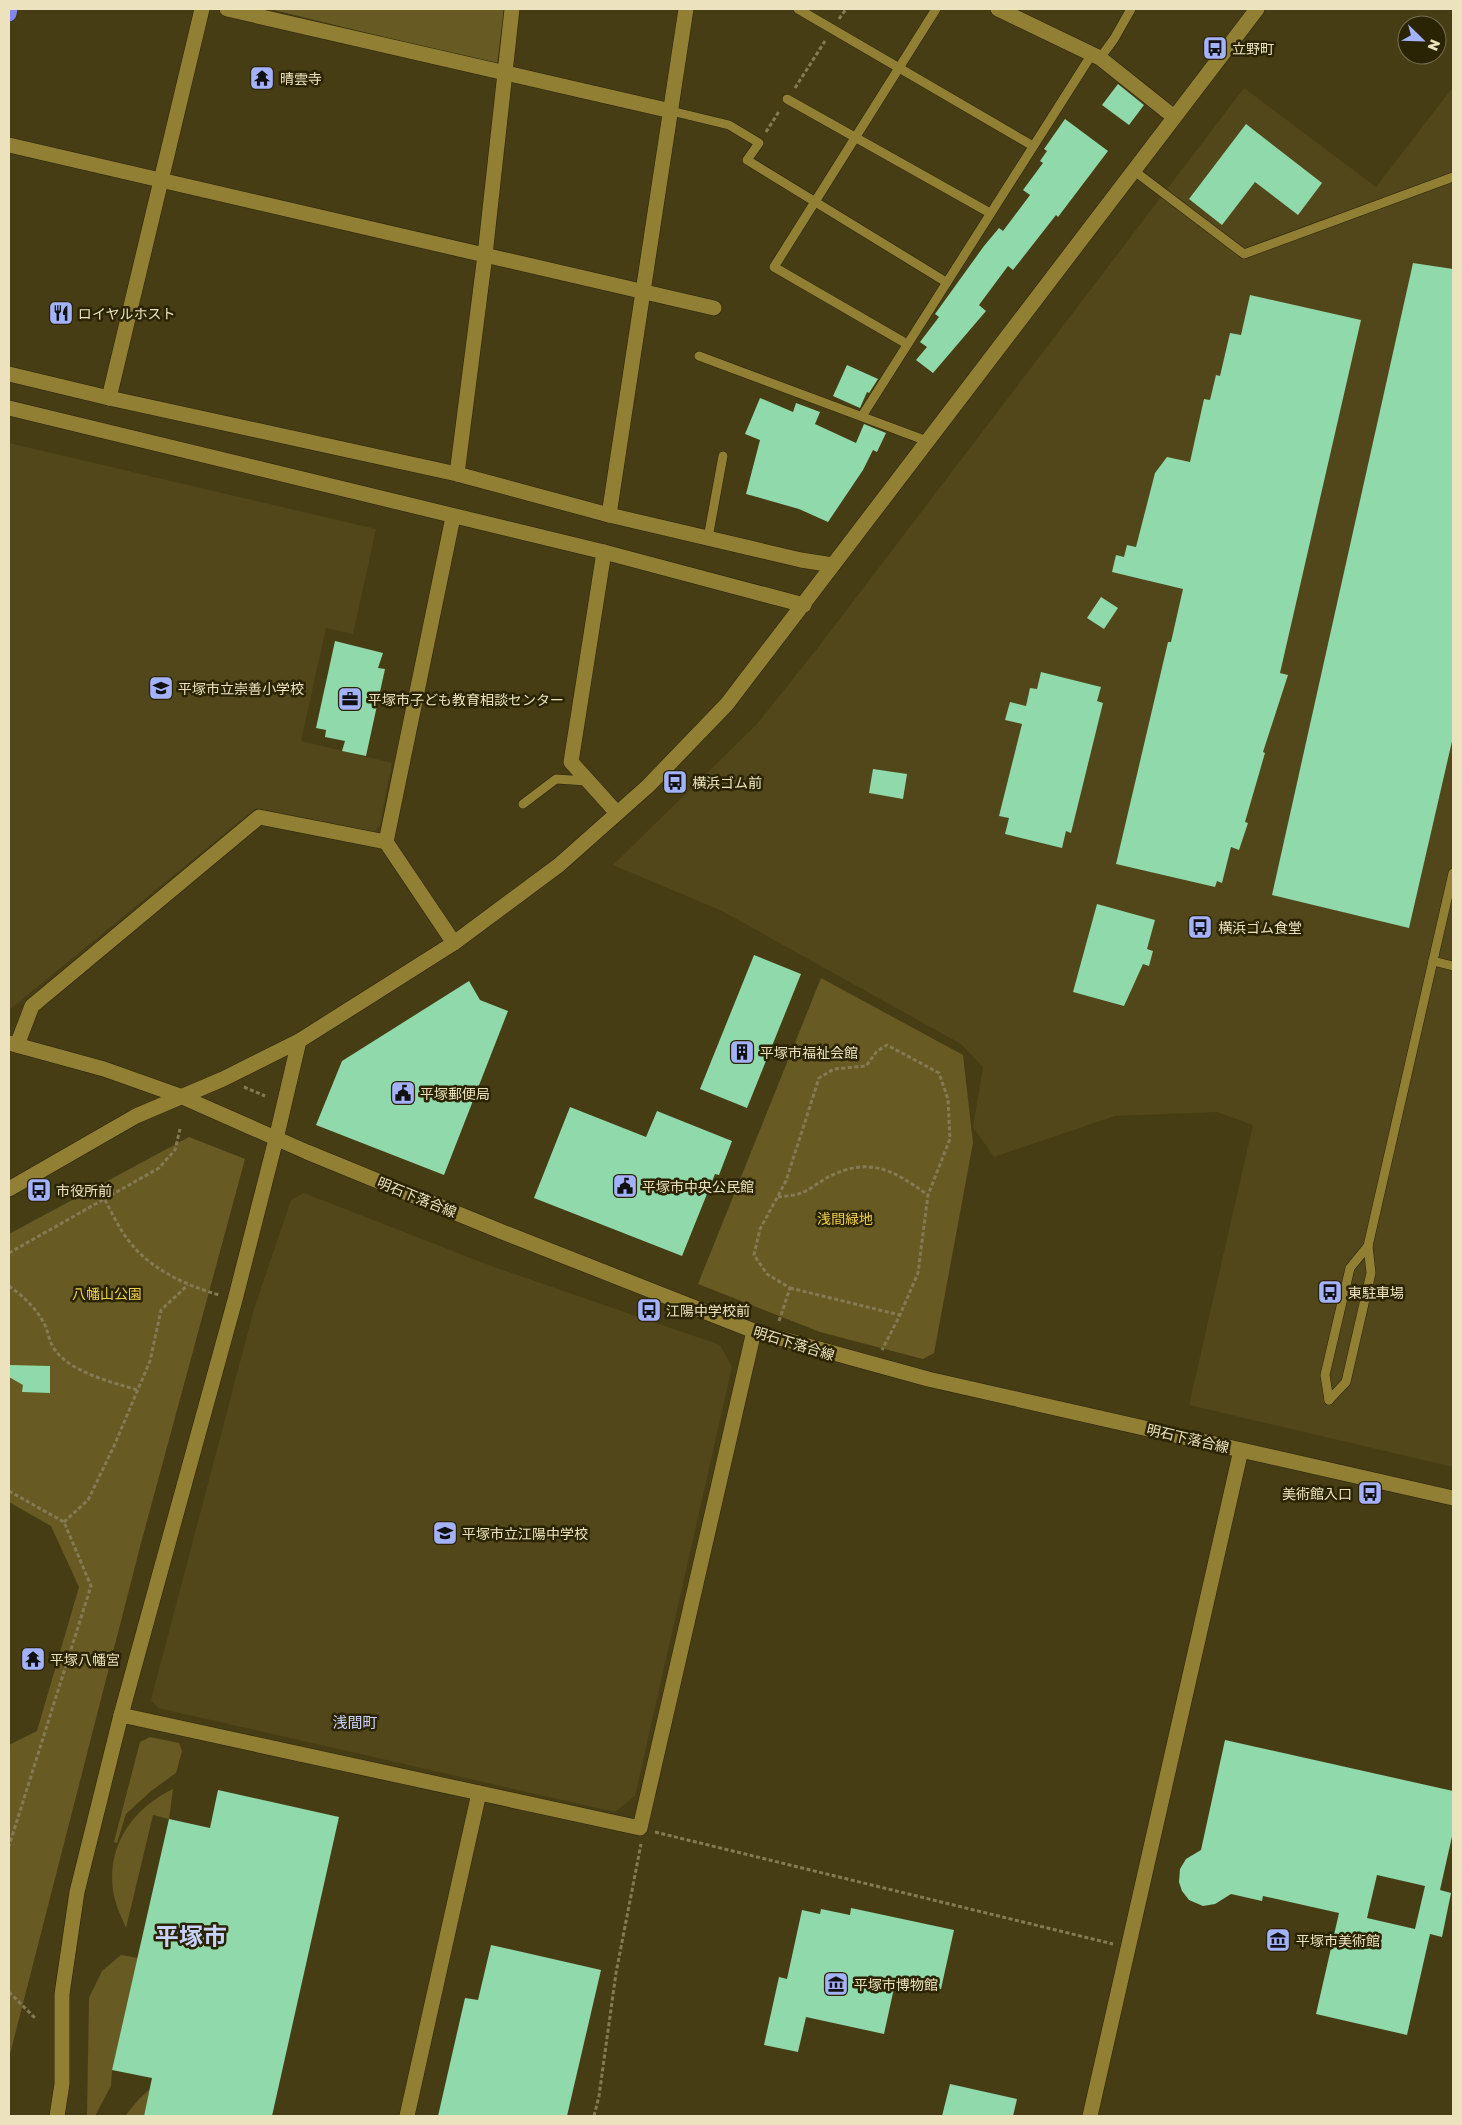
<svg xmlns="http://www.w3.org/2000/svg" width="1462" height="2125" font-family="'Golos Text','Noto Sans JP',sans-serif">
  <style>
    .built { fill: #51471a }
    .green { fill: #675a23 }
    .building { fill: #90d9ab; fill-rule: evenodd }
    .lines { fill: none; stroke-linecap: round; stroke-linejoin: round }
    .lane-casing { stroke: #2a240c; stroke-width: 10 }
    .street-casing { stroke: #2a240c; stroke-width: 16 }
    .secondary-casing { stroke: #2a240c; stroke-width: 16 }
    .highway-casing { stroke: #2a240c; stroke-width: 16 }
    .path { stroke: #847b54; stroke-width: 3; stroke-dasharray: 4 2.5; stroke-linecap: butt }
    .lane { stroke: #917f34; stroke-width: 9 }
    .street { stroke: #917f34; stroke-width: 15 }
    .secondary { stroke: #917f34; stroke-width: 15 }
    .highway { stroke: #7c89e6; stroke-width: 15 }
    .labels { text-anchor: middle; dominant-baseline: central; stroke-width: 5; stroke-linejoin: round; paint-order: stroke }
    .poi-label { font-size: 14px; fill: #ece3be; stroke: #2b2404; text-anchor: start }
    .street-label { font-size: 14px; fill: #ece3be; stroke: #2b2404 }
    .park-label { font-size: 14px; fill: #eed04e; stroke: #2b2404 }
    .neighbourhood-label { font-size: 15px; fill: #cad3fe; stroke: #2b2404 }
    .town-label { font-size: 24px; font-weight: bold; fill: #cad3fe; stroke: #2b2404 }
  </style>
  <rect width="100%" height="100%" fill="#463d15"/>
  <g class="built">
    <polygon points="1453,87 1453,1467 1189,1405 1253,1125 1217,1112 1115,1116 994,1157 973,1127 983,1067 961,1044 722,911 613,865 757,724 820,645 1244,88 1376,187"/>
    <polygon points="9,443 376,529 353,634 326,628 301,741 392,763 380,825 374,832 256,808 9,1010"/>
    <polygon points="304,1193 491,1266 720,1345 732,1367 635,1796 615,1812 158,1708 151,1700 254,1309 291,1200"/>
  </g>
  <g class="green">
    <polygon points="270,9 504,9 497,65"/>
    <polygon points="821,978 963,1055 973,1143 934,1353 923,1359 820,1332 698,1284"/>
    <polygon points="189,1137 245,1159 141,1543 9,2058 9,1745 37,1731 79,1587 51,1526 9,1502 9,1234"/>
    <polygon points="150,1737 179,1743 182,1751 176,1773 151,1791 126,1814 117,1843 114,1842 140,1742"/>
    <path d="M173 1789 169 1819 153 1815 126 1928C123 1920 118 1911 116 1903 102 1853 129 1810 173 1789Z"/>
    <polygon points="121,1955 138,1958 112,2070 111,2086 95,2116 87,2116 89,1998 102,1971"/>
    <polygon points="150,2089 144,2116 125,2116 139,2099"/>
  </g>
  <g class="building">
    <polygon points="1118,84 1144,105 1129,125 1102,105"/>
    <polygon points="1065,119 1108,151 1058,217 1056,215 1013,270 1008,266 979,305 986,311 933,373 916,360 927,347 920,342 939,317 935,314 984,246 999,228 1003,231 1030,195 1023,190 1043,163 1040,161 1047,151 1044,149"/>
    <polygon points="1246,124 1322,183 1298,215 1255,182 1222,225 1189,199"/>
    <polygon points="1413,263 1453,269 1453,737 1409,928 1272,895"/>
    <polygon points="1250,295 1361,320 1280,673 1288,675 1263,752 1265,753 1245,822 1248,823 1239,850 1231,847 1222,883 1217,881 1215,887 1116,864 1168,642 1171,642 1183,589 1112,572 1116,555 1124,557 1127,545 1136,547 1155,473 1167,457 1190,462 1204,399 1210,400 1216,375 1220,376 1230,333 1241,335"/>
    <polygon points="847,365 878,379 869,393 867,392 860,408 833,396"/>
    <polygon points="760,398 793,412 796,403 820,412 815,424 856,443 864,424 886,433 877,452 873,450 863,470 828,522 799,509 746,494 760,440 745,434"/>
    <polygon points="1101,597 1118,608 1104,629 1087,618"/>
    <polygon points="335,641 383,653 378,668 385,669 366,756 342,751 345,741 325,737 326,730 316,728"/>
    <polygon points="1041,672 1101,687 1097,701 1103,703 1071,833 1066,831 1062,848 1005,834 1009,818 999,816 1022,724 1005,720 1010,702 1026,706 1030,688 1037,689"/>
    <polygon points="873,769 907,774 903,799 869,793"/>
    <polygon points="1097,904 1155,920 1147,949 1153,951 1149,966 1143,964 1124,1006 1073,992"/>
    <polygon points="754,955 801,974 747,1108 700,1089"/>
    <polygon points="469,981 480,1000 508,1011 444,1175 316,1125 342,1061"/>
    <polygon points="570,1107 646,1137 657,1111 732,1141 719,1175 715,1174 682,1256 534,1198"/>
    <polygon points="9,1365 50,1366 50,1393 22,1392 23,1385 9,1377"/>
    <path d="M1225 1740 1453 1791V1832L1440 1890 1451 1893 1442 1937 1430 1934 1407 2035 1316 2014 1339 1913 1263 1896 1262 1901 1231 1894 1215 1904 1203 1906 1189 1900 1182 1891 1179 1882 1180 1869 1186 1859 1201 1850ZM1377 1875 1425 1886 1415 1929 1367 1918Z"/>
    <polygon points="218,1790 339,1817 272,2116 144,2116 152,2078 112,2070 169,1819 210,1828"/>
    <polygon points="851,1908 954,1930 941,1989 896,1979 884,2034 806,2017 798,2052 764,2045 779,1977 787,1979 802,1910 820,1914 821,1909 850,1915"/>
    <polygon points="491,1945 601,1970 567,2116 438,2116 465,1998 478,2000"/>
    <polygon points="950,2084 1017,2099 1013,2116 942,2116"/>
  </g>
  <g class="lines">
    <defs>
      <g id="lane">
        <polyline points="798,9 1033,146"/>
        <polyline points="1100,58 1114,39 1131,9"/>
        <polyline points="787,99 990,213"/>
        <polyline points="671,111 729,125 759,143 747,160 946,282"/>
        <polyline points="1133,170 1244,254 1453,177"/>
        <polyline points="907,344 774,267 936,9"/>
        <polyline points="699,356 927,441"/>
        <polyline points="862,416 1092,54"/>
        <polyline points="708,538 723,456"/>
        <polyline points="523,804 556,779 587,781"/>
        <polyline points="1433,961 1453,966"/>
        <polyline points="1329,1400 1346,1382 1371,1273 1368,1246 1453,873"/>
        <polyline points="1329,1400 1325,1375 1350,1268 1368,1246"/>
      </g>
      <g id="street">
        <polyline points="227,9 671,111"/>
        <polyline points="998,9 1100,58 1174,117"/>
        <polyline points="9,145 714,308"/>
        <polyline points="109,398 202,9"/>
        <polyline points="609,515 686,9"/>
        <polyline points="604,552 571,762 617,813"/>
        <polyline points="386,842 454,943"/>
        <polyline points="17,1045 32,1006 259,817 386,842 453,517"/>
        <polyline points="276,1139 235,1300 121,1715 640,1828 754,1331"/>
        <polyline points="407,2116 479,1793"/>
        <polyline points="1090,2116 1241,1450"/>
      </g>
      <g id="secondary">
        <polyline points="9,374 109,398 457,474 609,515 801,560 833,565"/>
        <polyline points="9,408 604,552 804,605"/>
        <polyline points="457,474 485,255 512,9"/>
        <polyline points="9,1043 104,1069 180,1096 307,1152 500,1231 754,1331 928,1379 1453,1498"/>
        <polyline points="276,1139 299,1041"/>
        <polyline points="9,1189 136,1116 223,1079 299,1041 454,943 559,865 648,786 727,704 1257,9"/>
        <polyline points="57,2116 62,2084 62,1994 77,1892 121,1715"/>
      </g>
      <polyline id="highway" points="9,14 10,9"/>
    </defs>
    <use href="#lane" class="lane-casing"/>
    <use href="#street" class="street-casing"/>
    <use href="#secondary" class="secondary-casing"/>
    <use href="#highway" class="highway-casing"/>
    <g class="path">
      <polyline points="839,19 846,9"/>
      <polyline points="795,88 825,41"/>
      <polyline points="766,132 780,110"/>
      <polyline points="244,1087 265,1096"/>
      <path d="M778 1197C785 1196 794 1196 801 1193 810 1190 819 1182 828 1177 870 1156 893 1170 928 1195"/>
      <path d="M105 1200C112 1213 119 1228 128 1240 150 1269 185 1285 219 1295"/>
      <polyline points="9,1253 159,1168 175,1150 180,1129"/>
      <path d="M9 1286C23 1296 37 1309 45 1325 48 1332 49 1340 53 1347 68 1372 112 1382 137 1390"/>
      <polyline points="790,1288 900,1315"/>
      <polyline points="779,1321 790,1288 767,1274 754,1255 760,1229 786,1181 819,1078 834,1069 866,1066 877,1051 887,1045 939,1073 948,1099 950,1139 928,1195 918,1273 900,1315 882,1350"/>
      <polyline points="9,1491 64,1522 91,1586 9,1846"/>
      <polyline points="64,1522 88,1500 114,1446 150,1361 161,1310 188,1285"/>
      <polyline points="655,1832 1113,1944"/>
      <polyline points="9,1992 36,2019"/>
      <polyline points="594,2116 599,2096 616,1973 641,1844"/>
    </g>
    <use href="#lane" class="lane"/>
    <use href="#street" class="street"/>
    <use href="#secondary" class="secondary"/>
    <use href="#highway" class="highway"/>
  </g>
  <defs>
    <symbol id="bus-square" viewBox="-11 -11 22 22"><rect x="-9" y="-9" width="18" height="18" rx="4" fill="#a4b2fc" stroke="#2b2404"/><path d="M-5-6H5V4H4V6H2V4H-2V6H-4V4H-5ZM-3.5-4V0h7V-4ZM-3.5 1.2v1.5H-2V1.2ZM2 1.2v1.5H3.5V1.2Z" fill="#111"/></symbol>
    <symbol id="temple-square" viewBox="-11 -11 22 22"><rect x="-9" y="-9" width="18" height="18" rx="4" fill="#a4b2fc" stroke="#2b2404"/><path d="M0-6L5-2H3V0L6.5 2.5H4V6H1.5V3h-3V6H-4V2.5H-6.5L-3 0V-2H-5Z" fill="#111"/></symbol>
    <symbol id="restaurant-square" viewBox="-11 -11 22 22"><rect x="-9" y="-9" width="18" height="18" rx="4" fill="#a4b2fc" stroke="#2b2404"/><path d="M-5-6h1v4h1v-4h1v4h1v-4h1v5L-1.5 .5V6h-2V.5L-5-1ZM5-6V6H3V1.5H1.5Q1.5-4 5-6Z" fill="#111"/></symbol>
    <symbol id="school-square" viewBox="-11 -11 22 22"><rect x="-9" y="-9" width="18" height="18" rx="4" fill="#a4b2fc" stroke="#2b2404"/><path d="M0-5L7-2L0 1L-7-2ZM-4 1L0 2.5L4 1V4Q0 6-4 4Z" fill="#111"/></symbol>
    <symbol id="office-square" viewBox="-11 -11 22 22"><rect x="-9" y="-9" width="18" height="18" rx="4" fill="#a4b2fc" stroke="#2b2404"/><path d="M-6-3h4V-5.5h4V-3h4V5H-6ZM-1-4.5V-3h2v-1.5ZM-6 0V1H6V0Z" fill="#111"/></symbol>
    <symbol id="building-square" viewBox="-11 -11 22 22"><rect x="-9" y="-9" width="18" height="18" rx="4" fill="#a4b2fc" stroke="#2b2404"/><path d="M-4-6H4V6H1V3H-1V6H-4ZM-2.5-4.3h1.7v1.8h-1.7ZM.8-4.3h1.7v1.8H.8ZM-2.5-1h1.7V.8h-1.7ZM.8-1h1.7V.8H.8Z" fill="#111"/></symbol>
    <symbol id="civic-square" viewBox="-11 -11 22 22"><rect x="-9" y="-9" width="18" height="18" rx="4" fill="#a4b2fc" stroke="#2b2404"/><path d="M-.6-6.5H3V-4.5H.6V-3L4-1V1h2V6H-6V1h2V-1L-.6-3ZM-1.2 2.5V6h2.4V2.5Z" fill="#111"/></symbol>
    <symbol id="museum-square" viewBox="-11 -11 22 22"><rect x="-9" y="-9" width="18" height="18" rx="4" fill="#a4b2fc" stroke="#2b2404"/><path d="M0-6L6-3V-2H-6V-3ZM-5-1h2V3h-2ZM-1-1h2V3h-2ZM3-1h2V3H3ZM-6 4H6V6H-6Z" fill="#111"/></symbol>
  </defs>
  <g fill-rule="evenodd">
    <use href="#bus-square" x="1201" y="34" width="28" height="28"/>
    <use href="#temple-square" x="248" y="64" width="28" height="28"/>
    <use href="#restaurant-square" x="47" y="299" width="28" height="28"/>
    <use href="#school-square" x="147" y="674" width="28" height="28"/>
    <use href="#office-square" x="336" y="685" width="28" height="28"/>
    <use href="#bus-square" x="661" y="768" width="28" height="28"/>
    <use href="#bus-square" x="1186" y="913" width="28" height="28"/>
    <use href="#building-square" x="728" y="1038" width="28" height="28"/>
    <use href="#civic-square" x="389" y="1079" width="28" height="28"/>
    <use href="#civic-square" x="611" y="1172" width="28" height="28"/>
    <use href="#bus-square" x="25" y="1176" width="28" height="28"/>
    <use href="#bus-square" x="1316" y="1278" width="28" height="28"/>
    <use href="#bus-square" x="635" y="1296" width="28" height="28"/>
    <use href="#bus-square" x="1356" y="1479" width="28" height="28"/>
    <use href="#school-square" x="431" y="1519" width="28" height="28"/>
    <use href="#temple-square" x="19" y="1645" width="28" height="28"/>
    <use href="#museum-square" x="1264" y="1926" width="28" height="28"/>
    <use href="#museum-square" x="822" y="1970" width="28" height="28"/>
  </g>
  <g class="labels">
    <g class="poi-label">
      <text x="1232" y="48">立野町</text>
      <text x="280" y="78">晴雲寺</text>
      <text x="78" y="313">ロイヤルホスト</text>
      <text x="178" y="688">平塚市立崇善小学校</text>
      <text x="368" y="699">平塚市子ども教育相談センター</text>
      <text x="692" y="782">横浜ゴム前</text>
      <text x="1218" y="927">横浜ゴム食堂</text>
      <text x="760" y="1052">平塚市福祉会館</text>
      <text x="420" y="1093">平塚郵便局</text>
      <text x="642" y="1186">平塚市中央公民館</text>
      <text x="56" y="1190">市役所前</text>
      <text x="1348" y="1292">東駐車場</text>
      <text x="666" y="1310">江陽中学校前</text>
      <text x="1352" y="1493" text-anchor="end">美術館入口</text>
      <text x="462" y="1533">平塚市立江陽中学校</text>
      <text x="50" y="1659">平塚八幡宮</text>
      <text x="1296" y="1940">平塚市美術館</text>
      <text x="854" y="1984">平塚市博物館</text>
    </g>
    <g class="street-label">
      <text transform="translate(417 1197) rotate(22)">明石下落合線</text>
      <text transform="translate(794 1343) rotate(17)">明石下落合線</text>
      <text transform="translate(1188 1438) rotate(13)">明石下落合線</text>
    </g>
    <g class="park-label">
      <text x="845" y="1218">浅間緑地</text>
      <text x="107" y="1293">八幡山公園</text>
    </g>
    <g class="neighbourhood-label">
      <text x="355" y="1722">浅間町</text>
    </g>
    <g class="town-label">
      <text x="191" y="1935">平塚市</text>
    </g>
  </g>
  <rect width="1462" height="2125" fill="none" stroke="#ece3be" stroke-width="20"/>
  <g transform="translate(1422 40) rotate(113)"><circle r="24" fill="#2b2404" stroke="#78704e"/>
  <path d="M0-4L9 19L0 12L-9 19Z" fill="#a4b2fc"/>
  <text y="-8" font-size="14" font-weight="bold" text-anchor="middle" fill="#ece3be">N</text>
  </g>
</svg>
